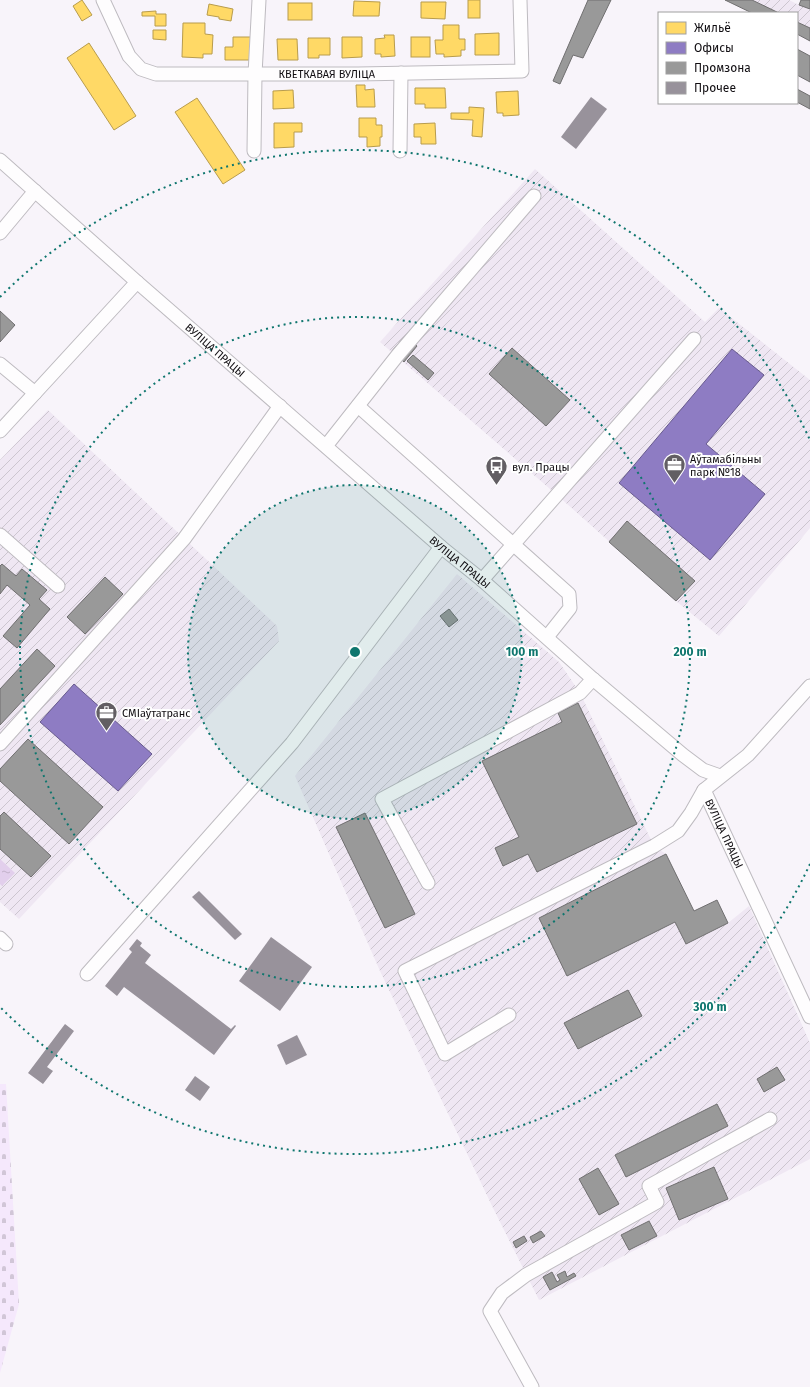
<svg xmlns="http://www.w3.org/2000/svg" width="810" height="1387" font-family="'Fira Sans',sans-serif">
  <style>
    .industrial { fill: url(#industrial-furrows) }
    .cemetery { fill: url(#cemetery-stones) }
    .water { fill: url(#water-ripples) }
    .homes { fill: #ffd966; stroke: #b89c4d }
    .offices { fill: #8e7cc3; stroke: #685b8e }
    .industry { fill: #999; stroke: #706f70 }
    .building { fill: #98929b }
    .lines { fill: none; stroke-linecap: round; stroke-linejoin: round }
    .minor-casing { stroke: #bebbc0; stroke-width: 15 }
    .minor { stroke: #fefdfe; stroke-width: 13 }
    .ring { fill: none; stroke: #0f766e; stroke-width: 2; stroke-dasharray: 2 4 }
    .labels { text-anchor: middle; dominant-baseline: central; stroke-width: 4; stroke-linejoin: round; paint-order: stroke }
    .street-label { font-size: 11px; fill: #110e12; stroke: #fff }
    .poi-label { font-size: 11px; fill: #110e12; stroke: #fff; text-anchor: start }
    .centre { fill: #0f766e; stroke: #fff; stroke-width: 2 }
    .ring-label { font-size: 12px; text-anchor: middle; font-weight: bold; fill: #0f766e; stroke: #fff; stroke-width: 4; stroke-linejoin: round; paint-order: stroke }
  </style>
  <defs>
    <pattern id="industrial-furrows" width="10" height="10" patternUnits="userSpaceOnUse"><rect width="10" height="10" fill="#efe7f3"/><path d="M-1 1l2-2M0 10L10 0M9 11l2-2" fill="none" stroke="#ccc5cf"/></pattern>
    <pattern id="cemetery-stones" width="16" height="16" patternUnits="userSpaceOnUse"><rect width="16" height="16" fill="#f5e8fc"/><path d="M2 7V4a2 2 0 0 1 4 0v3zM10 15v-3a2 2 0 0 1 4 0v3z" fill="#d1c6d7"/></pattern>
    <pattern id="water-ripples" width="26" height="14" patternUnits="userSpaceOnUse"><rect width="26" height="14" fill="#e2cfec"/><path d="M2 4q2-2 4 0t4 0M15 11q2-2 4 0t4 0" fill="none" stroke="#c1b1c9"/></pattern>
  </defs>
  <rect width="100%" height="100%" fill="#f8f4fa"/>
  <g class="industrial">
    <polygon points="725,0 789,0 799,5 801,0 810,0 810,41 797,34 797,13 752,13"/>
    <polygon points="535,169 705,322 719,308 810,380 810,528 719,636 676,601 557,495 380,342"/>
    <polygon points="48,410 277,626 279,641 19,919 0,902 0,460"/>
    <polygon points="457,574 559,662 580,693 654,846 666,854 694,911 717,900 728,923 749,906 810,1043 810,1159 539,1300 493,1208 380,971 295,776"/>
  </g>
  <polygon class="cemetery" points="0,1084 6,1084 19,1304 0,1373"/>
  <polygon class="water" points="0,859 15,873 2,886 0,884"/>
  <g class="homes">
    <polygon points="82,0 92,15 82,21 73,6"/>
    <rect x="468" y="0" width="12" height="18"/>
    <polygon points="354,1 380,2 379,16 353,16"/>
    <polygon points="421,2 446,2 445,19 421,18"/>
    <rect x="288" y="3" width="24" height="17"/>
    <polygon points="209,4 233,9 231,21 219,19 219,17 207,15"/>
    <polygon points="156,11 156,14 166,14 166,26 155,26 155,16 142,16 142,12"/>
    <polygon points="183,23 205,23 205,34 213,35 212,54 203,54 203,58 182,57"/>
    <polygon points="443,25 459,25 459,39 465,39 465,50 461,50 461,56 444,57 444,54 436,54 435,40 443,40"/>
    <polygon points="153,30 166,30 166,40 153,39"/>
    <polygon points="499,33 499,55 475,55 475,34"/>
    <polygon points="384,35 394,35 395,56 381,57 381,54 375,54 375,39 385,38"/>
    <polygon points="233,37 252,37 252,60 225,60 225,47 233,47"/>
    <polygon points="342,37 362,37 362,57 342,58"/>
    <rect x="411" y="37" width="19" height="20"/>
    <polygon points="308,38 330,38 330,55 319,55 319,58 308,58"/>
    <polygon points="277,39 297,39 298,60 278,60"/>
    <polygon points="89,43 136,116 114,130 67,58"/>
    <polygon points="356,85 365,85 365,90 374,89 375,107 357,107"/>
    <polygon points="415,88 445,88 446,108 425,108 425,104 415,104"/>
    <polygon points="293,90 294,108 273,109 273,91"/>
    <polygon points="518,91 519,115 503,116 503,113 497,113 496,92"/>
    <polygon points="197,98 245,170 223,184 175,112"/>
    <polygon points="469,107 484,108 482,137 472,136 473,120 451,119 451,113 469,113"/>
    <polygon points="359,118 376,118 376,125 382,125 382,137 380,137 380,146 367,147 367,137 359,137"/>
    <polygon points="274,123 302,123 302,132 294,132 294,147 274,148"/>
    <polygon points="435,123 436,144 421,144 421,137 414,137 414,124"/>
  </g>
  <g class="offices">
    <polygon points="732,349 764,375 706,444 765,494 710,560 619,483"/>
    <polygon points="74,684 152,754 118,791 40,722"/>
  </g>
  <g class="industry">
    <polygon points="588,0 611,0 583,58 573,55 560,84 553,81"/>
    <polygon points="725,0 752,0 779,13 752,13"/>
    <polygon points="801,0 810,0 810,9 799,5"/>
    <polygon points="797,22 810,28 810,41 797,34"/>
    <polygon points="797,49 810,56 810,82 797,75"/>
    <polygon points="797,89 810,96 810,109 797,102"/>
    <polygon points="0,311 15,325 0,342"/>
    <polygon points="405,336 417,346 404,362 392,351"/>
    <polygon points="512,348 570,400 546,426 489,374"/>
    <polygon points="413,355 434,373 428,380 407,361"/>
    <polygon points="627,521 695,581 676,601 609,542"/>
    <polygon points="2,564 16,576 22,569 47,590 39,599 50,609 17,648 3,636 30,605 7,585 0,594 0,566"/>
    <polygon points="105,577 123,594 85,634 67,617"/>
    <polygon points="449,609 458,620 449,627 440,616"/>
    <polygon points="37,649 55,666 0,725 0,689"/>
    <polygon points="578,703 637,824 537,872 528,854 503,866 495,848 519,837 482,761 562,722 558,713"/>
    <polygon points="28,739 103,807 69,844 0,781 0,769"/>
    <polygon points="4,812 51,856 31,877 0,849 0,816"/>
    <polygon points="365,813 415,914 385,928 336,827"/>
    <polygon points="666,854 694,911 717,900 728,923 686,944 675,922 567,976 539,918"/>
    <polygon points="628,990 642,1016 578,1049 564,1023"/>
    <polygon points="777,1067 785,1080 764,1092 757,1079"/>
    <polygon points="717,1104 728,1126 626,1177 615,1155"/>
    <polygon points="714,1167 728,1199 679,1220 666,1188"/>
    <polygon points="598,1168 619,1204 599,1215 579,1179"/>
    <polygon points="649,1221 657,1236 629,1250 621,1235"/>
    <polygon points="541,1231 545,1236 533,1243 530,1237"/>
    <polygon points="524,1236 527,1241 516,1248 513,1242"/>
    <polygon points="565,1271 567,1277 574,1273 576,1276 550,1290 543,1277 552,1272 557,1282 560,1280 557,1275"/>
  </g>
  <g class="building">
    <polygon points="591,97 607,109 576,149 561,137"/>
    <polygon points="199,891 242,934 235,940 192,897"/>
    <polygon points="271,937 312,967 280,1011 239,981"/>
    <polygon points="137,939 142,943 140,946 151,955 145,963 231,1029 235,1025 236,1026 214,1055 124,987 117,996 105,986 132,952 129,949"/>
    <polygon points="65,1024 74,1031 47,1067 53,1071 43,1084 28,1073"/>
    <polygon points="297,1035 307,1055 286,1065 277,1045"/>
    <polygon points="195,1076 210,1087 200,1101 185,1090"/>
  </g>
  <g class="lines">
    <defs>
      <g id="minor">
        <path id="s1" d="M103 0 129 56 141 69 156 74H358L522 71 520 0"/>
        <polyline points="254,151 255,74 259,0"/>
        <polyline points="400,151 401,73"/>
        <path id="s2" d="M0 160 137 282 441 547 482 580 593 679 683 755 703 770 720 776"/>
        <polyline points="0,233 35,191"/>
        <polyline points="0,364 35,393"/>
        <polyline points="358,406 569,594 570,608 547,637"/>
        <polyline points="0,431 137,282"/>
        <polyline points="326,446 397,356 534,196"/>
        <polyline points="0,535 58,586"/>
        <polyline points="482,580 694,339"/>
        <path id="s3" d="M810 686 748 755 704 790 810 1017"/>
        <polyline points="0,744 184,539 280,406"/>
        <polyline points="428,883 382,799 580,693 593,679"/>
        <polyline points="0,938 6,944"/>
        <polyline points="87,974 292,743 441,547"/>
        <polyline points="509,1015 445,1054 405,971 654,846 678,831 691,813 704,790"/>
        <polyline points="532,1387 490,1311 502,1293 526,1275 657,1202 649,1186 770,1119"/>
      </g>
    </defs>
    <use href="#minor" class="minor-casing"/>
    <use href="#minor" class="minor"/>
  </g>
  <circle cx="355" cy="652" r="167" fill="#0f766e" fill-opacity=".12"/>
  <g class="ring">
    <circle cx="355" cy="652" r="167"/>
    <circle cx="355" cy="652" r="335"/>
    <path d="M810 864A502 502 0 0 1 0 1007M0 297A502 502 0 0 1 810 440"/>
  </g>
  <defs>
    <symbol id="office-pin" viewBox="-11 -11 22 30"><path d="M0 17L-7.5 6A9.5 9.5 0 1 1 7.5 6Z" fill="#625e63" stroke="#fff"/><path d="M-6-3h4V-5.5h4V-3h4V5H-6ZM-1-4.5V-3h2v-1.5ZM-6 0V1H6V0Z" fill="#fff"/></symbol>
    <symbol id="bus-pin" viewBox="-11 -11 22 30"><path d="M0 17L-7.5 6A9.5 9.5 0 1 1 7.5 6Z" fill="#625e63" stroke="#fff"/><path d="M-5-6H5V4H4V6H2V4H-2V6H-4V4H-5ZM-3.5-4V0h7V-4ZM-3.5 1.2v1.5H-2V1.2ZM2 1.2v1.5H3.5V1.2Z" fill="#fff"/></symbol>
  </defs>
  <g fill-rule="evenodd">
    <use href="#office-pin" x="662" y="452" width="25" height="34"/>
    <use href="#bus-pin" x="484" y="454" width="25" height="34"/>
    <use href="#office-pin" x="94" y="700" width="25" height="34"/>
  </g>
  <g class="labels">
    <g class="street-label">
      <text stroke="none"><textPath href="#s1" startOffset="266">КВЕТКАВАЯ ВУЛІЦА</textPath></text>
      <text stroke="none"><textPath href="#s2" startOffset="287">ВУЛІЦА ПРАЦЫ</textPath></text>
      <text stroke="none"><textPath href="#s2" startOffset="611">ВУЛІЦА ПРАЦЫ</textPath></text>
      <text stroke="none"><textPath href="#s3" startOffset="197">ВУЛІЦА ПРАЦЫ</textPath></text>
    </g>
    <g class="poi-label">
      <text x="690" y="459">Аўтамабільны<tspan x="690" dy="13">парк №18</tspan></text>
      <text x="512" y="467">вул. Працы</text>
      <text x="122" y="713">СМІаўтатранс</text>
    </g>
  </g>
  <circle cx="355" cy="652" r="6" class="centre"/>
  <g class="ring-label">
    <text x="522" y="656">100 m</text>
    <text x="690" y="656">200 m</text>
    <text x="710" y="1011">300 m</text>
  </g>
  <rect x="658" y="12" width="140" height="92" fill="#ffffff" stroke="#a09fa0"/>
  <rect x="666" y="22" width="20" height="12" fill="#ffd966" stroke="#a09fa0"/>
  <text x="694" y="32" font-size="12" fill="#110e12">Жильё</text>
  <rect x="666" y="42" width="20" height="12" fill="#8e7cc3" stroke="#a09fa0"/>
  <text x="694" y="52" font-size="12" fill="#110e12">Офисы</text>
  <rect x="666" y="62" width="20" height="12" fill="#999999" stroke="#a09fa0"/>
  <text x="694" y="72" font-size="12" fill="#110e12">Промзона</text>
  <rect x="666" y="82" width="20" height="12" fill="#98929b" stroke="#a09fa0"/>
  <text x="694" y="92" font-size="12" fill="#110e12">Прочее</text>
</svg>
